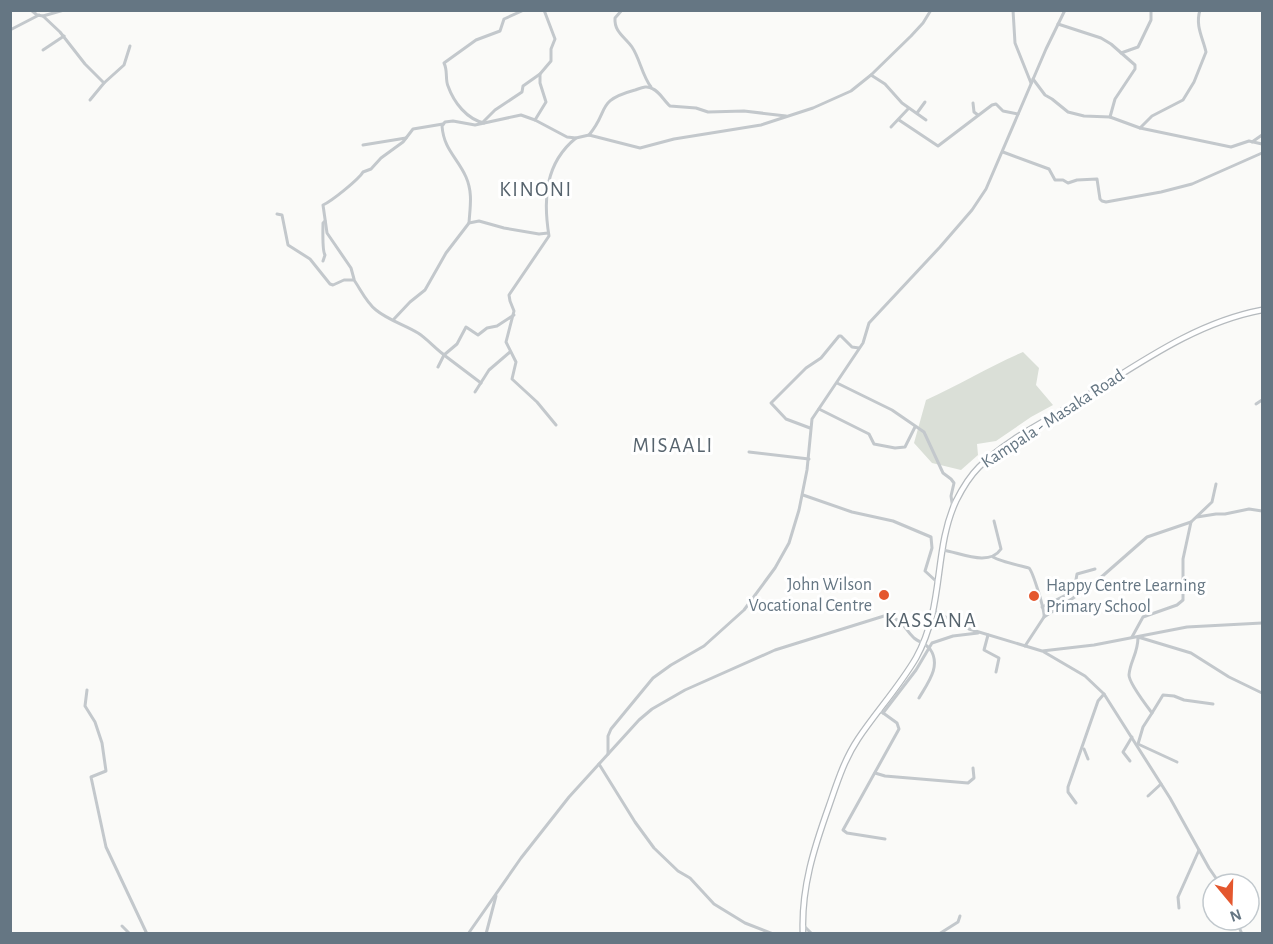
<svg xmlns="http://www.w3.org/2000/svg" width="1273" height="944" font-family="'Alegreya Sans',sans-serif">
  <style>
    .green { fill: #dadfd7 }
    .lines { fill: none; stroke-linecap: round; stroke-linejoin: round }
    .primary-casing { stroke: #b5babe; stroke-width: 7 }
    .minor { stroke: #c3c8cc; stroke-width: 3 }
    .primary { stroke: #fff; stroke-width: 4.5 }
    .poi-dot { fill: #e4572e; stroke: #fff; stroke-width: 2 }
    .labels { text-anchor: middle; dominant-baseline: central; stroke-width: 6; stroke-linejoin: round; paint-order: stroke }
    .street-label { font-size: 18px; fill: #657683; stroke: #fff }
    .poi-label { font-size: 18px; fill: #657683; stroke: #fff; text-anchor: end }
    .quarter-label { font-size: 21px; letter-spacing: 1.5px; fill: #57646e; stroke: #fff }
  </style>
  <rect width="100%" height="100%" fill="#fafaf8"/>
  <path class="green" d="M1023 352 1039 368 1036 385 1053 405 1031 417 996 441 977 444 978 455 961 470 932 463 914 443 926 400C959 385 990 366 1023 352Z"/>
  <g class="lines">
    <defs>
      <path id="primary" d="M803 934C801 888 814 848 829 806 837 783 844 760 858 739 876 712 899 687 916 658 945 606 933 551 956 501 962 489 969 477 979 467 1006 440 1044 422 1077 402 1136 366 1193 323 1262 310"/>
    </defs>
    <use href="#primary" class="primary-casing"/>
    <g class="minor">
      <polyline points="31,10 37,15 43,16 60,32 85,64 104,83 124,65 130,46"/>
      <path d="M622 10 615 18C614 32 625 37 632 47 640 59 642 75 651 87"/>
      <polyline points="1013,10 1015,43 1031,83"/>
      <polyline points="43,16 64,10"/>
      <polyline points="1058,24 1101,38 1111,44 1135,65 1135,69 1115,99 1110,117"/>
      <polyline points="10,30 39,15"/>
      <polyline points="43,50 64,36"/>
      <polyline points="1121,53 1138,47 1151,20 1151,10"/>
      <polyline points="871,75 885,84 902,103 926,120"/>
      <polyline points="1033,79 1045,95 1052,99 1068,112 1084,116 1110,117 1140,128 1231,147 1249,141 1262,144"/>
      <polyline points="90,100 104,83"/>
      <polyline points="973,103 974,112 978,115"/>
      <polyline points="917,113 925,102"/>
      <polyline points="535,120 546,102 540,83 540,74 551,61 551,49 555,39 544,10"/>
      <polyline points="899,120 938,146 992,105 996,104 1003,111 1018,114"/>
      <polyline points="483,122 495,110 522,92 523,86 540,74"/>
      <path d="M484 123C467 119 454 103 448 86 445 79 448 71 444 63L476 40 500 31 504 19 524 10"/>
      <polyline points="891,127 908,109"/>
      <path d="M1140 128 1152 116 1183 100 1194 82 1206 52C1203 38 1195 26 1200 10"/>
      <path d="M589 135C610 110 595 101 635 90 641 88 647 85 653 89 660 92 664 101 670 106L696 108 708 112 744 111 786 116"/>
      <polyline points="1252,142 1262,135"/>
      <polyline points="363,145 406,138"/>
      <polyline points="1003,152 1049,169 1055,180 1063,180 1068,183 1077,180 1097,179 1100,199 1102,201 1106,202 1161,192 1192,184 1262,153"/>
      <path d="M277 214 282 215 288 245 310 259 330 284 333 285 344 280H354C361 290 366 302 376 310 388 320 405 325 418 333 426 338 434 347 443 354L444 355 438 367"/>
      <path d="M469 223C470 207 473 193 466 177 457 157 444 150 442 126L445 122 453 121 475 125 521 115 535 120 567 137 576 138 589 135 640 148 674 139 761 125 813 108 851 91 871 75 911 36 923 23 931 10"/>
      <path d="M323 261 325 255C322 251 323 229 323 223L325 221"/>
      <path d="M354 279 351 268 327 233 323 205C332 201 359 179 363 172L371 169 381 158 403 142 413 129 443 124"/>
      <polyline points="394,319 410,302 425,290 446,253 469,223 479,221 504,228 539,234 548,233"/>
      <polyline points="481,383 444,355 457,344 466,327 478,335 487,328 497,326 514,315"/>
      <polyline points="837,383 892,410 924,432 943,473 951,479 954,483 951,496 953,509"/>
      <polyline points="475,392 489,370 510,352"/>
      <polyline points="1256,404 1262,400"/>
      <polyline points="819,409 869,434 874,444 895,448 905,447 915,427"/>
      <path d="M556 425 537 402 512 379 516 362 506 342 514 311 510 301 509 295 549 236C543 199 545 163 576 138"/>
      <polyline points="810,428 786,419 771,403 806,368 821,358 839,336 841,336 852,347 859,348"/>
      <polyline points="749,452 809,459"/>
      <polyline points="803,495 852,512 893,521 931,537 932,548 925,571 937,582"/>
      <polyline points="1197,517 1216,514 1225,514 1249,509 1262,511"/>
      <path d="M943 550C961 553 989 567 1001 549L994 521"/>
      <path d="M993 557C1001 562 1027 567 1029 568 1033 572 1045 611 1044 617"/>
      <polyline points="1042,607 1074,591 1077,574 1095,569"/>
      <polyline points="934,611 969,629 1042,651 1094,645 1187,627 1262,623"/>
      <polyline points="988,635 984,650 999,658 996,672"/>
      <polyline points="1132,637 1143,617 1177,605 1183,600 1183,559 1191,522 1212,502 1216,484"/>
      <polyline points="1025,646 1044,617 1090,587 1147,537 1191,522"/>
      <polyline points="1044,652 1085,676 1104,694 1170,798 1209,868 1220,884"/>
      <polyline points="87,690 85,706 95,722 102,743 106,771 91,777 106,847 147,934"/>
      <polyline points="879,710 897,723 899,729 843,830 847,833 885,839"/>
      <polyline points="883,713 916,670 932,643 953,636 978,633"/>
      <polyline points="1152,713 1163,695 1174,696 1184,700 1213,704"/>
      <polyline points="1084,749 1088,759"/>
      <polyline points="608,754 608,736 611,729 653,678 671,665 704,646 744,610 775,568 789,543 799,510 807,470 812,419 863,343 869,323 940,247 972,210 986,189 1046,49 1065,10"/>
      <polyline points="1130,761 1123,752 1132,737"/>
      <path d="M1177 762 1138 744 1143 727 1152 713C1146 705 1129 683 1129 675 1130 661 1138 654 1138 637L1191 653 1229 677 1262 693"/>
      <polyline points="599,764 635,822 654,848 678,871 690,878 714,904 745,923 773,934"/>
      <polyline points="875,773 885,776 968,783 974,778 973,768"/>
      <polyline points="1148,796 1161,784"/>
      <polyline points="1076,803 1068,792 1068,787 1098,701 1104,694"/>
      <polyline points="1179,908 1178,897 1199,850"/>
      <polyline points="1236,920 1242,934"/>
      <polyline points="122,926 130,934"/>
      <polyline points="804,926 812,934"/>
      <path d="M468 934 521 858 569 797 639 720 652 709 685 690 775 650 884 616C904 619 902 626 914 638 919 642 926 644 930 649 942 666 927 684 919 698"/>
      <polyline points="486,934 496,896"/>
      <polyline points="939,934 958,922 960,916"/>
    </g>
    <use href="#primary" class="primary"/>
  </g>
  <g class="poi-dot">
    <circle cx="884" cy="595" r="6"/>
    <circle cx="1034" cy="596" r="6"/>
  </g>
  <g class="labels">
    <g class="street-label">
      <text transform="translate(1053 419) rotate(-33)">Kampala - Masaka Road</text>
    </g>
    <g class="poi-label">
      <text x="872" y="585">John Wilson<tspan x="872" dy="21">Vocational Centre</tspan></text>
      <text x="1046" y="586" text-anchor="start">Happy Centre Learning<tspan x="1046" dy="21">Primary School</tspan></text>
    </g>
    <g class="quarter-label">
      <text x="536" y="189">KINONI</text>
      <text x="673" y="445">MISAALI</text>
      <text x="931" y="620">KASSANA</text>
    </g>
  </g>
  <rect width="1273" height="944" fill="none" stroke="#657683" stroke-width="24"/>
  <g transform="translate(1231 902) rotate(161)"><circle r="28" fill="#ffffff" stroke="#c1c8cd" stroke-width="1.5"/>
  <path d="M0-4.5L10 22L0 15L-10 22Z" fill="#e4572e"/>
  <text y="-9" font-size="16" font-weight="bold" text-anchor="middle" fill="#657683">N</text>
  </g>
</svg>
